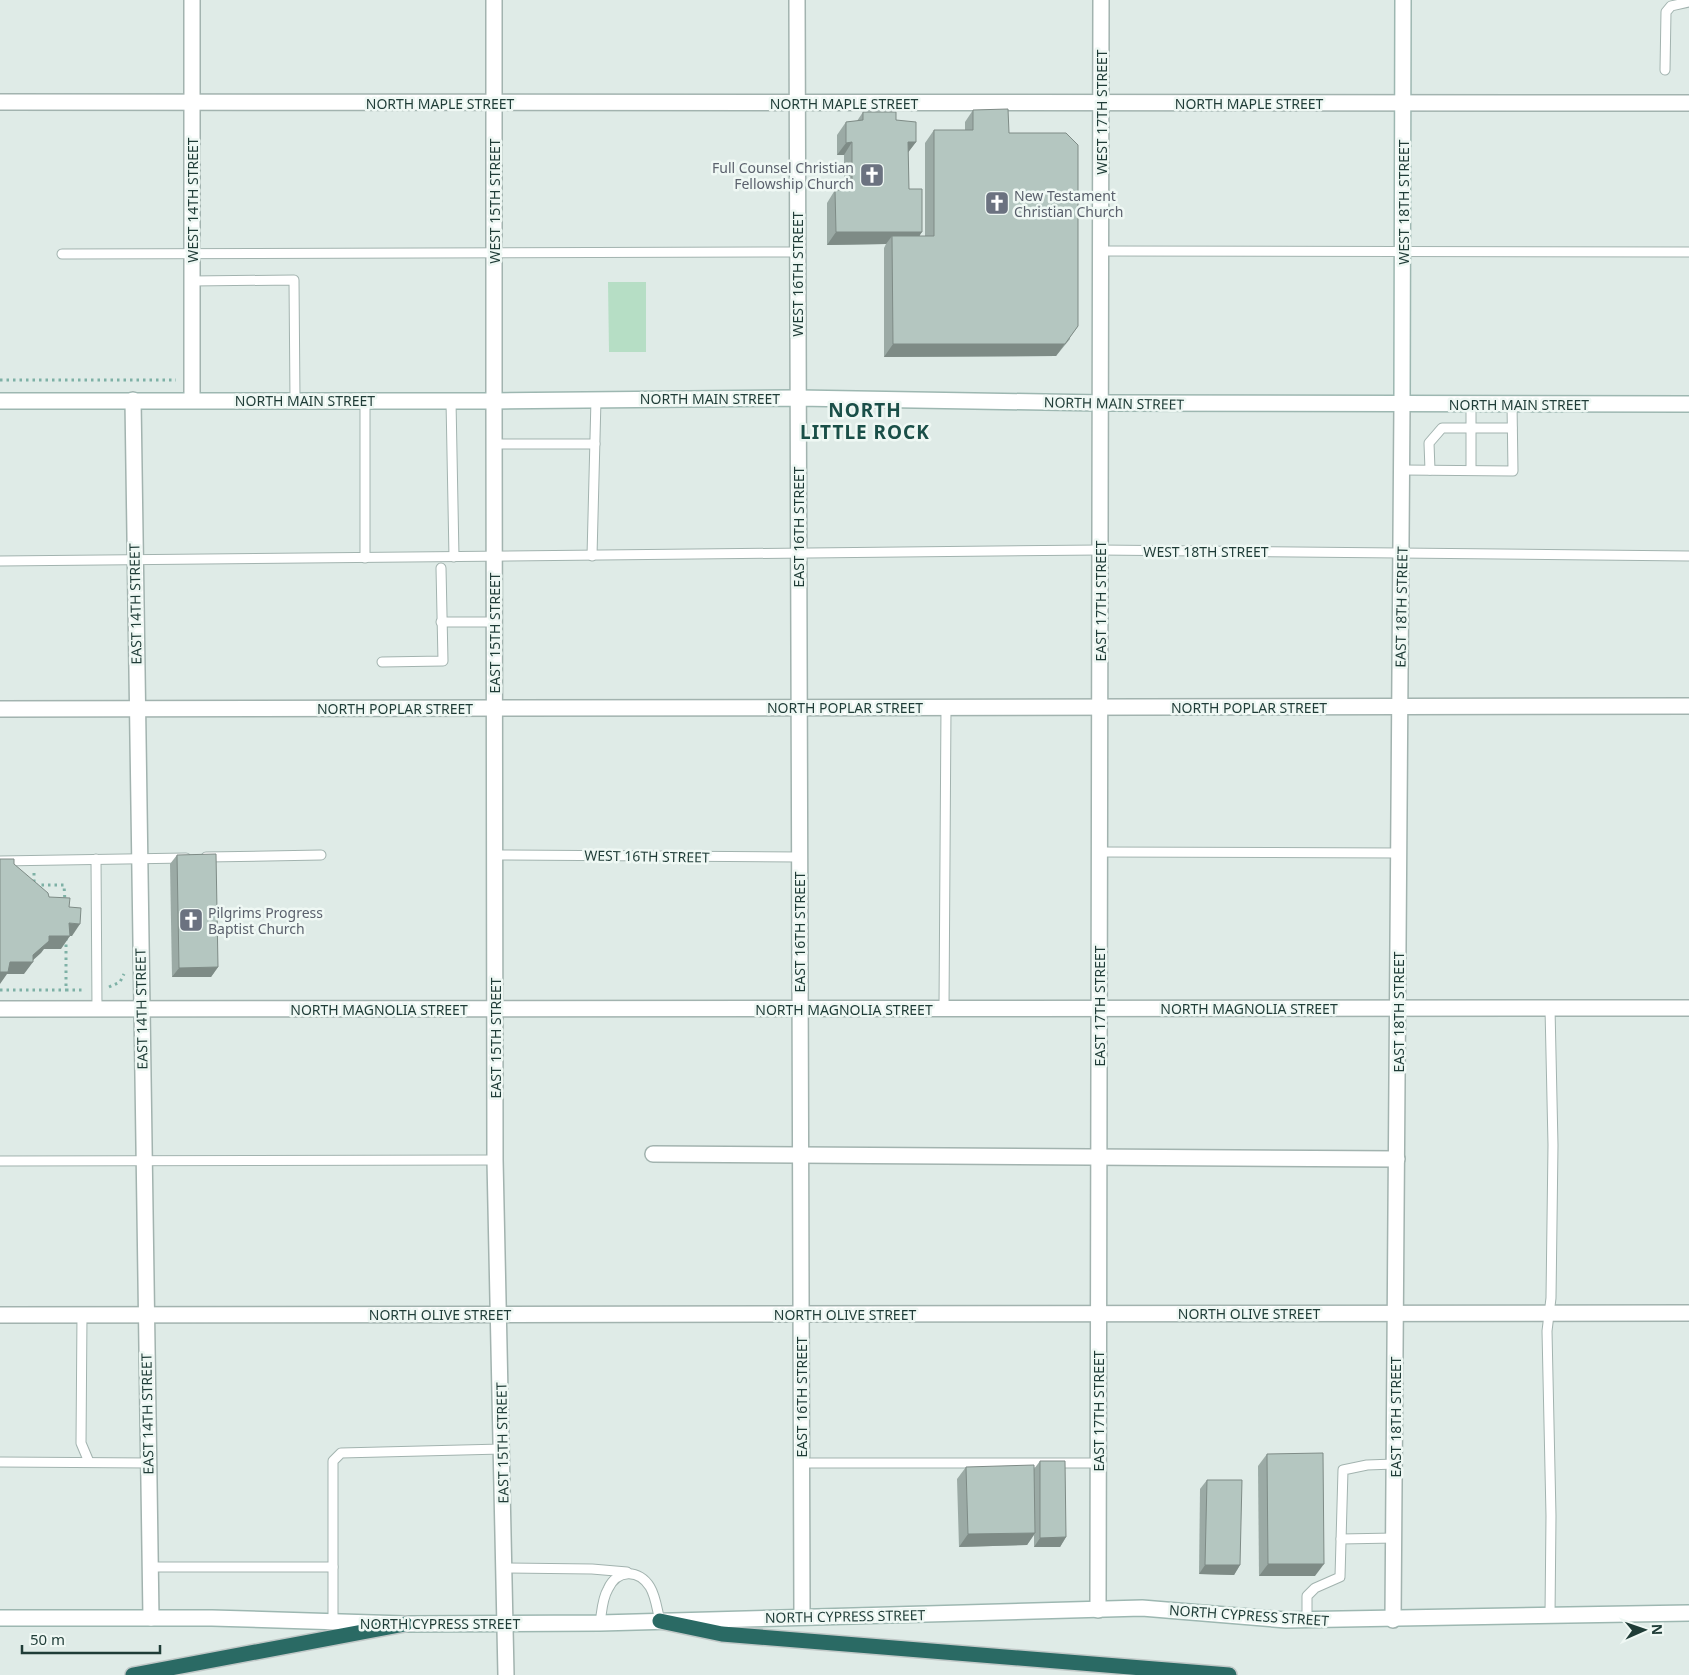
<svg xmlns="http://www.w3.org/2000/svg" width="1689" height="1675" font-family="'Noto Sans',sans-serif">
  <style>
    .green { fill: #b6dec5 }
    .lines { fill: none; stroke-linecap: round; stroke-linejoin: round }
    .service-casing { stroke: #a2b3af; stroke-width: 11 }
    .minor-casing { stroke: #a2b3af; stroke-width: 18 }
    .tertiary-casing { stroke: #a2b3af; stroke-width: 18 }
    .secondary-casing { stroke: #9db7b1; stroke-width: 18 }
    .motorway-casing { stroke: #c0c8c7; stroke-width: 18 }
    .path { stroke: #7eb1a6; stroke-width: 3; stroke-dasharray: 2.5 4; stroke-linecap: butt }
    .service { stroke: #fff; stroke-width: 9 }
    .minor { stroke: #fff; stroke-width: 15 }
    .tertiary { stroke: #fff; stroke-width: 15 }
    .secondary { stroke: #fff; stroke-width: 15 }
    .motorway { stroke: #2a6a64; stroke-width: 15 }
    .wall { fill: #9baaa5 }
    .shaded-wall { fill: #7e8b86 }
    .building { fill: #b4c6c0; stroke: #7e8b86 }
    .labels { text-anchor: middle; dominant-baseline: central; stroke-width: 5; stroke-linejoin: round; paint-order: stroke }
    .street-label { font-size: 14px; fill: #1f3c37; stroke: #eff8f4 }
    .worship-label { font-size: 14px; fill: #5b616d; stroke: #eff8f4; text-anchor: start }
    .district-label { font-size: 19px; font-weight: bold; letter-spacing: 1px; fill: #1a4f48; stroke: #eff8f4 }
  </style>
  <rect width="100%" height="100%" fill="#dfebe7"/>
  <polygon class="green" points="608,282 646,282 646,352 609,352"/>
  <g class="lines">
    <defs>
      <g id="service">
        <polyline points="1665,70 1666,12 1671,6 1689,2"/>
        <polyline points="1101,251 1689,252"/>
        <polyline points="62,254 797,252"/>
        <polyline points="192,281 294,280 295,400"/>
        <polyline points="365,401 365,558"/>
        <polyline points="451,401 454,557"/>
        <polyline points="1471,404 1471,470"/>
        <polyline points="494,444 595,444"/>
        <polyline points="1403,470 1513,471 1512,404"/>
        <polyline points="1430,470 1429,443 1442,428 1512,428"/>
        <polyline points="592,556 596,399"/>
        <polyline points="0,561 1100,550 1689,556"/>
        <polyline points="441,622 494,622"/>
        <polyline points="382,662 443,661 441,568"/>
        <polyline points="1100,852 1399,853"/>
        <polyline points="494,855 799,857"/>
        <polyline points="206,857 321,855"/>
        <polyline points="96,859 97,1009"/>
        <polyline points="0,861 186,858"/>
        <polyline points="944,1008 946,707"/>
        <polyline points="1550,1008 1553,1145 1551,1298 1547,1331 1551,1516 1550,1615"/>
        <polyline points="0,1161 495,1160"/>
        <polyline points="82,1315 81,1443 89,1462"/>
        <polyline points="0,1462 148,1463"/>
        <polyline points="801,1463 1098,1463"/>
        <polyline points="1341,1539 1394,1538"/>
        <polyline points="150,1567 333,1567"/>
        <polyline points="505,1568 592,1569 627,1572"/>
        <polyline points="1307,1620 1307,1596 1315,1588 1340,1577 1343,1470 1367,1465 1394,1464"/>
        <polyline points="333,1622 333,1461 341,1453 502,1449"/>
        <path d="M600 1623C602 1611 602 1599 608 1589 617 1569 639 1569 650 1587 656 1597 657 1610 660 1621"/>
      </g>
      <g id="minor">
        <polyline points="494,0 494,401"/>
        <polyline points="797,0 802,1616"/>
        <polyline points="0,102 1689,103"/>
        <polyline points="133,400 151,1618"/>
        <polyline points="192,400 192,0"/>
        <polyline points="0,709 1689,706"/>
        <polyline points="0,1009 1689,1008"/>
        <polyline points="653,1154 1397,1159"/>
        <polyline points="0,1315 1689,1313"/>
        <polyline points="1098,1610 1101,0"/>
        <polyline points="1393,1620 1402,404"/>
      </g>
      <polyline id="tertiary" points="494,401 495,1160 506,1675"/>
      <g id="secondary">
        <polyline points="0,401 494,401 798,398 1101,403 1689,404"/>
        <polyline points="1402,404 1403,0"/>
        <polyline points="0,1618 212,1618 405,1624 600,1623 1142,1608 1286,1620 1689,1613"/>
      </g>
      <g id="motorway">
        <polyline points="660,1621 722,1634 1229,1675"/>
        <polyline points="133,1675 405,1624"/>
      </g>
    </defs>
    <use href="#service" class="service-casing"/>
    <use href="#minor" class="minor-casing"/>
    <use href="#tertiary" class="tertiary-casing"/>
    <use href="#secondary" class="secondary-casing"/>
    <use href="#motorway" class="motorway-casing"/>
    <g class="path">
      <polyline points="0,380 176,380"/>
      <polyline points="34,873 34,885 64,885 65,902"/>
      <polyline points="66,938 66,990 85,990"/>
      <polyline points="109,987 120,982 124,974"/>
      <polyline points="0,990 66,990"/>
    </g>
    <use href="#service" class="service"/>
    <use href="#minor" class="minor"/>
    <use href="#tertiary" class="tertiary"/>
    <use href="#secondary" class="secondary"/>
    <use href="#motorway" class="motorway"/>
  </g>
  <g class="wall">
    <polygon points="973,110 1009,133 1070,339 1056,356 884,357 884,248 886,244 827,245 827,203 835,190 844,190 844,155 837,155 837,135 846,122 857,121 863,112 896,120 916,142 908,152 909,189 920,236 925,236 925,143 934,130 965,130 965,122"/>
    <polygon points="177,855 218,967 211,977 172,977 170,864"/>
    <polygon points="1267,1454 1315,1576 1259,1576 1258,1466"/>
    <polygon points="1040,1461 1066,1537 1060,1547 1034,1547 1034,1535 1027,1545 959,1547 957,1479 966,1467 1034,1469"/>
    <polygon points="1207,1480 1240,1565 1234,1575 1199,1574 1200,1489"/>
  </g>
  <g class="shaded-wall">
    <polygon points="852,142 844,155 837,155 846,143"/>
    <polygon points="908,142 916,142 907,154"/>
    <polygon points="836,232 922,232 914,244 892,236 886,244 827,245"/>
    <polygon points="1078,326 1056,356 884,357 893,344"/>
    <polygon points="69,923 80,924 72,936 60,936"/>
    <polygon points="49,936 70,936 61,949 44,949 41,953 31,962 33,962 24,974 7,974 0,984 0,972 10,962 33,955"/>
    <polygon points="218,967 211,977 172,977 179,968"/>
    <polygon points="1035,1533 1027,1545 959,1547 968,1534"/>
    <polygon points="1066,1537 1060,1547 1034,1547 1040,1538"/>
    <polygon points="1268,1564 1324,1564 1315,1576 1259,1576"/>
    <polygon points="1205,1565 1240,1565 1234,1575 1199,1574"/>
  </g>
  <g class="building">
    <polygon points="1008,109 1009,133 1066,133 1078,145 1078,326 1065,344 893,344 892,236 934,236 934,130 973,130 973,110"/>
    <polygon points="863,112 896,112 896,120 916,122 916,142 908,142 909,189 922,189 922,232 836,232 835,190 850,190 849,183 852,183 852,142 846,143 846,122 863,120"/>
    <polygon points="216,854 218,967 179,968 177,855"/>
    <polygon points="0,859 14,859 14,864 48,893 49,897 70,898 69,907 81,908 80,924 69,923 70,936 49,936 49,941 33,955 33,962 10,962 8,972 0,972"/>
    <polygon points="1323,1453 1324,1564 1268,1564 1267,1454"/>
    <polygon points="1040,1461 1065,1461 1066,1537 1040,1538"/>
    <polygon points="1034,1465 1035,1533 968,1534 966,1467"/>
    <polygon points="1207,1480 1242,1480 1240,1565 1205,1565"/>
  </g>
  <defs>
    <symbol id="church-square" viewBox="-11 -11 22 22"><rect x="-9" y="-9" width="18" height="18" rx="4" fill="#6b7280" stroke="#eff8f4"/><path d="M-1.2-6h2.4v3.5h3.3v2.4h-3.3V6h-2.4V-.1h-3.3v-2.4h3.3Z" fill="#fff"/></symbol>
  </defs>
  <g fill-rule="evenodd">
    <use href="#church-square" x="858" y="161" width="28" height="28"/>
    <use href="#church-square" x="983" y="189" width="28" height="28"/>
    <use href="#church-square" x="177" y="906" width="28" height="28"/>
  </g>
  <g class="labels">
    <g class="street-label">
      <text x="440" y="103">NORTH MAPLE STREET</text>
      <text x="844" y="103">NORTH MAPLE STREET</text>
      <text x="1249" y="103">NORTH MAPLE STREET</text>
      <text transform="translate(1101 112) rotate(-90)">WEST 17TH STREET</text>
      <text transform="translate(192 200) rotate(-90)">WEST 14TH STREET</text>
      <text transform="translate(494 201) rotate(-90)">WEST 15TH STREET</text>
      <text transform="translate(1403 202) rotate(-90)">WEST 18TH STREET</text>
      <text transform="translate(797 274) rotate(-90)">WEST 16TH STREET</text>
      <text x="710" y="398">NORTH MAIN STREET</text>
      <text x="305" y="400">NORTH MAIN STREET</text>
      <text transform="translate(1114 403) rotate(1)">NORTH MAIN STREET</text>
      <text x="1519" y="404">NORTH MAIN STREET</text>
      <text transform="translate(798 527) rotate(-90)">EAST 16TH STREET</text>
      <text x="1206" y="551">WEST 18TH STREET</text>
      <text transform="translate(1100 601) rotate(-90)">EAST 17TH STREET</text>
      <text transform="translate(135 604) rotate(-91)">EAST 14TH STREET</text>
      <text transform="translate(1401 607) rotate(-89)">EAST 18TH STREET</text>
      <text transform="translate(494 633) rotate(-90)">EAST 15TH STREET</text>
      <text x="845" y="707">NORTH POPLAR STREET</text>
      <text x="1249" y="707">NORTH POPLAR STREET</text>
      <text x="395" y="708">NORTH POPLAR STREET</text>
      <text transform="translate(647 856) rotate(1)">WEST 16TH STREET</text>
      <text transform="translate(799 932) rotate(-90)">EAST 16TH STREET</text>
      <text transform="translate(1099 1006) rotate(-90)">EAST 17TH STREET</text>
      <text x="1249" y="1008">NORTH MAGNOLIA STREET</text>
      <text transform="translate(141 1009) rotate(-91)">EAST 14TH STREET</text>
      <text x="379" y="1009">NORTH MAGNOLIA STREET</text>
      <text x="844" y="1009">NORTH MAGNOLIA STREET</text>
      <text transform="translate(1398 1012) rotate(-90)">EAST 18TH STREET</text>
      <text transform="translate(495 1038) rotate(-90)">EAST 15TH STREET</text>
      <text x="1249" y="1313">NORTH OLIVE STREET</text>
      <text x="440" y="1314">NORTH OLIVE STREET</text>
      <text x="845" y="1314">NORTH OLIVE STREET</text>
      <text transform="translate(801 1397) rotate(-90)">EAST 16TH STREET</text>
      <text transform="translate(1098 1411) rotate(-90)">EAST 17TH STREET</text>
      <text transform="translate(147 1414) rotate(-91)">EAST 14TH STREET</text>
      <text transform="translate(1395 1417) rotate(-90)">EAST 18TH STREET</text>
      <text transform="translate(502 1443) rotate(-91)">EAST 15TH STREET</text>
      <text transform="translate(1249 1615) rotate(4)">NORTH CYPRESS STREET</text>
      <text transform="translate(845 1616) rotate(-1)">NORTH CYPRESS STREET</text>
      <text x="440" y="1623">NORTH CYPRESS STREET</text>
    </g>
    <g class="worship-label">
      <text x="854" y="167" text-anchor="end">Full Counsel Christian<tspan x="854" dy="16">Fellowship Church</tspan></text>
      <text x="1014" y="195">New Testament<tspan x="1014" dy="16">Christian Church</tspan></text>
      <text x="208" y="912">Pilgrims Progress<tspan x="208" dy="16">Baptist Church</tspan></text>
    </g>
    <g class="district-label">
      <text x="865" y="410">NORTH<tspan x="865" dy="22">LITTLE ROCK</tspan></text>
    </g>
  </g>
  <g transform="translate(1644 1630) rotate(88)" stroke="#eff8f4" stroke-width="4" paint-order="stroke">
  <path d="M0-4L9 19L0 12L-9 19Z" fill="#1f3c37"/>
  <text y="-8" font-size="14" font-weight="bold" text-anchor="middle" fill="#1f3c37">N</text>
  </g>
  <path d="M22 1645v8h138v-8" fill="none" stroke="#1f3c37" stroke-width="2.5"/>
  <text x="30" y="1645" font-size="15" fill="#1f3c37" stroke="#eff8f4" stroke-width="4" paint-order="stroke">50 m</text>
</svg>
